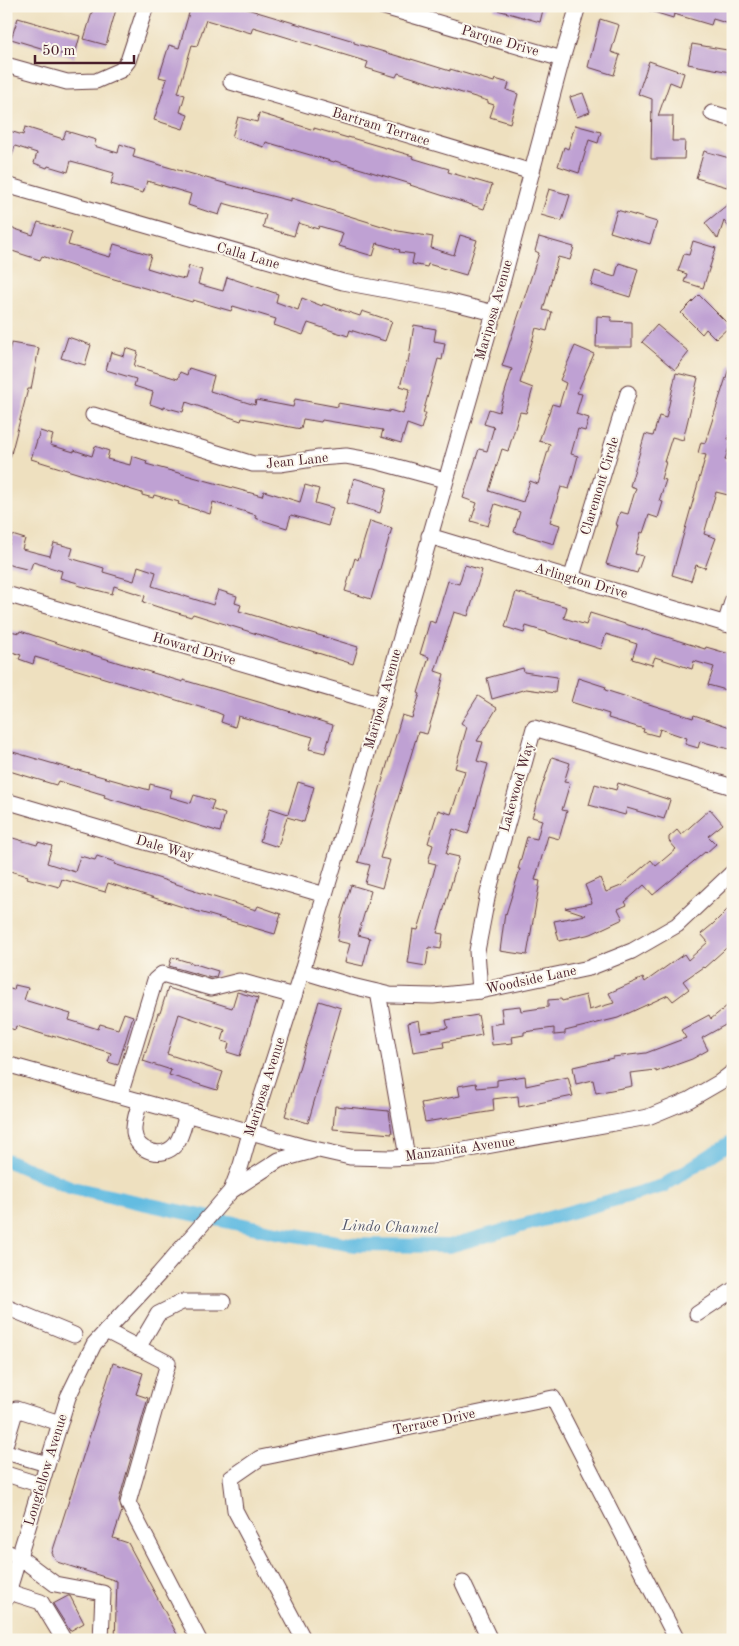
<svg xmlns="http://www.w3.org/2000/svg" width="739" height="1646" font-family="'Old Standard TT',serif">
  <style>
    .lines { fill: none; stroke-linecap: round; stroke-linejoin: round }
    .canal { stroke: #64bce1; stroke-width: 14 }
    .building { fill: #bfa1d3 }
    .minor-casing { stroke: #633c41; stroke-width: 17 }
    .minor { stroke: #fff; stroke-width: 15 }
    .labels { text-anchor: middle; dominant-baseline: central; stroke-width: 4; stroke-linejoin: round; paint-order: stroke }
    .street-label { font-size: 14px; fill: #4a1f2b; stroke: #fbf7ec }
    .water-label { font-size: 15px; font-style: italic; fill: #53566b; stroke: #fbf7ec }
  </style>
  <rect width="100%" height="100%" fill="#fbf7ec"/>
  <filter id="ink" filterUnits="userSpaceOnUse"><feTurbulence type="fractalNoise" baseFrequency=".02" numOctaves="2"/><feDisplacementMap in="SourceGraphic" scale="10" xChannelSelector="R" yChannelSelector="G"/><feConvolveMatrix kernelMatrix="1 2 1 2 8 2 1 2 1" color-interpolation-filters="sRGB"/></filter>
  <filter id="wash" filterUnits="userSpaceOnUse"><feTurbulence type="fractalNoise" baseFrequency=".0096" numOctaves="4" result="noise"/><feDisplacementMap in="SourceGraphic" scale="20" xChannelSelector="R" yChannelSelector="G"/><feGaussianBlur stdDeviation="1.12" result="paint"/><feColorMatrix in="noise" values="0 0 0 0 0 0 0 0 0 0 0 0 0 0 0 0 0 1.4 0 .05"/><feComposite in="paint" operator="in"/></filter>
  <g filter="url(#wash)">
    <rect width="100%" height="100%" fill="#eee0bf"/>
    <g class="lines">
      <polyline class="canal" points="6,1160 72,1188 271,1231 355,1245 449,1246 663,1186 733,1141"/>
    </g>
    <g id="blocks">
      <g class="building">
        <polygon points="94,6 117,6 106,45 84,39"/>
        <polygon points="191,6 237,6 354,41 354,43 411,60 411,59 450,71 450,69 494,82 495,79 509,83 507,90 518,94 510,123 490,117 494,105 488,103 488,101 398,73 396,77 366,68 368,62 253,27 251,33 206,20 197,46 192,45 178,93 185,95 180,112 188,115 183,129 154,120 167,79 159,77 169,45 179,48"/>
        <polygon points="495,6 544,6 540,22 494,9"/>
        <polygon points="645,6 733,6 733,25 713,19 711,25 674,14 673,18 644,9"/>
        <polygon points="18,18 80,36 74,58 11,39"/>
        <polygon points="600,19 619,25 611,52 620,55 614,75 588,67"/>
        <polygon points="692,44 733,51 730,72 688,64"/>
        <polygon points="649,61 684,73 680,86 670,82 658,116 673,116 672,141 685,141 684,159 651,159 652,99 638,94"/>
        <polygon points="583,93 590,112 577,117 570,97"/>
        <polygon points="259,113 314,130 314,128 348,138 348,137 413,156 412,158 449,169 448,172 492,185 484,209 410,185 411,184 335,161 334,162 266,142 264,147 232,137 238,117 257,122"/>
        <polygon points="575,125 601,132 598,143 589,140 579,173 558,166 564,147 568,149"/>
        <polygon points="25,127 63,139 66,131 96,140 94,146 118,153 120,144 135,149 133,157 178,170 252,191 291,201 291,198 398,231 433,237 431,248 454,255 460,235 477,240 466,275 428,264 427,267 412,264 414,254 399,252 400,250 377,243 373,256 339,246 343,233 319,226 318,229 298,223 294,236 263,227 266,215 241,208 223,203 219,215 206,211 188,205 191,194 147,181 143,193 124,188 111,184 114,173 71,161 68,172 48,166 47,168 34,163 37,153 15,146 9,165 6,165 6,130 23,135"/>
        <polygon points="704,151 733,159 733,166 727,187 696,178"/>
        <polygon points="549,189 570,195 562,221 541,215"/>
        <polygon points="733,200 733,232 724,221 718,239 705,223"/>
        <polygon points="617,210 657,222 650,244 610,232"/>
        <polygon points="38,222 72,232 68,245 93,252 110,257 114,244 151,255 147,268 176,277 185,279 189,266 202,270 198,284 223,291 227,277 278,294 276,302 298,310 302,298 322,306 323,304 360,316 362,311 392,321 385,341 350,330 348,336 308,323 303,335 274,325 276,319 233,306 231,311 193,300 192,302 87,271 42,256 40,260 6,249 6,226 33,235"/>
        <polygon points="539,237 574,247 570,260 558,257 543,310 552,312 547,331 536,328 520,383 533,388 526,413 520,412 508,451 502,449 489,491 523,502 530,481 538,484 550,444 539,441 552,404 559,406 566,383 560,380 575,346 594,354 577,393 582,394 576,414 589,418 585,431 578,429 571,454 578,456 573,475 569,489 561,487 550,522 560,525 554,544 514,532 520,512 495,504 488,526 471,521 477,503 463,498 479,449 487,451 494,427 484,424 489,409 499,412 512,369 502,366 539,253 535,251"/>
        <polygon points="693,241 716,248 703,288 684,282 687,274 678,271 684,254 689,255"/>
        <polygon points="619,263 638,269 630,297 591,285 595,271 615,277"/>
        <polygon points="699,295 730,326 716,339 706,329 702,334 681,313"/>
        <polygon points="597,316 611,317 611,321 632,322 632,347 596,347"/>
        <polygon points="414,325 436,329 434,341 445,343 442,360 438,359 423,413 426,413 421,429 407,424 401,443 381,437 383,430 322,420 321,422 303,419 301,429 242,418 241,421 186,402 183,412 164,407 164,409 150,404 153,392 134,386 136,379 106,370 111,352 124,356 126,348 138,352 134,366 178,379 180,372 187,375 189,368 214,376 210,391 255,405 256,400 293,407 295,399 338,407 338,403 389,412 389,410 403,414 410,389 400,386 407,362 408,363"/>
        <polygon points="657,325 689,352 675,370 642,342"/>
        <polygon points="68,337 91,345 85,365 61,358"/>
        <polygon points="11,343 39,348 31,389 28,389 10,458 6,457 6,395 9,385 6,384 6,365"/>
        <polygon points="730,365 733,365 733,424 728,439 731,440 725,460 733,462 733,478 728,495 716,492 704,534 716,538 705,568 696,565 691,581 672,575 706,455 698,453 701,442 705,443"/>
        <polygon points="676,373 698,378 683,440 672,437 664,462 666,462 661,479 666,480 659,501 663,502 658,518 649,515 643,533 641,532 635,554 643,556 637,573 606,564 618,525 616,525 620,512 628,514 636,488 630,486 645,434 653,436 659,416 666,418"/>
        <polygon points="40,431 53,435 50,445 74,452 74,450 92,456 95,446 109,451 107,459 130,465 132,456 147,461 146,464 262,496 264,491 300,502 305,485 319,489 315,503 333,508 328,526 291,515 287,528 255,518 256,515 213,502 210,514 178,504 179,502 154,495 153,498 142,495 142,493 31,459"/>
        <polygon points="354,478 387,488 380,513 347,503"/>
        <polygon points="370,521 392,528 371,599 345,591 355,558 358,560"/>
        <polygon points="12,535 25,539 22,549 50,556 54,543 73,548 70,558 104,568 103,572 134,581 138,566 156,572 152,586 213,605 218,590 237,596 235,603 241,605 239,611 358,647 353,664 193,614 191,617 158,607 143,602 145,596 114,586 112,594 77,585 78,583 60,578 62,571 33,562 30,570 6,564 6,544 9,545"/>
        <polygon points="465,565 482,570 468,616 454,612 435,671 444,674 436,705 427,734 418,732 380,858 390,860 382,888 365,883 370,865 358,862 402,715 412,718 420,694 418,693 429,657 420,654 430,621 435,623 448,581 459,584"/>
        <polygon points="516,592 567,607 564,618 586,625 590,613 705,649 706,647 733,655 733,692 708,685 714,667 694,661 692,669 655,657 652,665 632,659 637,644 606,634 601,649 526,626 524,633 505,627"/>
        <polygon points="6,630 19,633 20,631 100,657 183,682 183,680 262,703 333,725 325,753 309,749 313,737 238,716 235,727 221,722 223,715 216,712 35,657 33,664 19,659 21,655 6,650"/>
        <polygon points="523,668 524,672 557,677 555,693 526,689 492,699 487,678"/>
        <polygon points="578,678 606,687 605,690 693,718 694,715 733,728 733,750 700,741 698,748 685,744 687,738 660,729 658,736 643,732 644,729 608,718 609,714 571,702"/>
        <polygon points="478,696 497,708 477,741 483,742 477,761 488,764 468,834 453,829 446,854 459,857 437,933 443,934 441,949 429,947 426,966 408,963 413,929 418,930 431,886 430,886 436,864 428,862 433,845 428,843 438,810 451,814 465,771 455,768 467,727 461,723"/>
        <polygon points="6,750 78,771 78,770 149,790 150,784 172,790 170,797 191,803 194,795 214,801 211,809 225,814 220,832 104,797 105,795 58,781 56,785 6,770"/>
        <polygon points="552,757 570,763 564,782 570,783 562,810 567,811 559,839 548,836 535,880 540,881 527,955 500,951 505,913 506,914 520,869 518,869 527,837 537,839 542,820 532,817"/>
        <polygon points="298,782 314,787 304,822 287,817 278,847 260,841 270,808 288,814"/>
        <polygon points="618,783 670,800 664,819 627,808 625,815 589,805 595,784 616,790"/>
        <polygon points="710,809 723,824 708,836 716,844 706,853 705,852 653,895 644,885 625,902 627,905 618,909 623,919 591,934 559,941 554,921 586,915 565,908 592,903 585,885 600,878 606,892 621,886 651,860 656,866 676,849 669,841 669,837 677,830 681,835"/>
        <polygon points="6,836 37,845 38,842 52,846 47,863 75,872 80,856 95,860 97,856 115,862 114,864 195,890 194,891 256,910 258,906 281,914 275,934 189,909 108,883 105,892 62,879 59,887 27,878 28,876 6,870"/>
        <polygon points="351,885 371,891 358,935 370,938 363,966 345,962 350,944 337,941 341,918"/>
        <polygon points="733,904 733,942 704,968 703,967 683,981 689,989 673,1001 668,995 618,1018 565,1031 565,1034 554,1035 554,1028 524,1032 524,1035 512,1037 513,1043 492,1045 490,1025 503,1023 501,1008 520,1006 521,1011 548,1007 548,1000 561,999 562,1001 586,995 589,1010 614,1003 609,993 643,978 645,982 684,954 688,960 708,942 701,934 713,924"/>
        <polygon points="172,957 218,971 216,977 211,978 169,966"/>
        <polygon points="15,985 28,988 24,1000 71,1014 69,1020 98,1029 100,1024 118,1029 124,1013 133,1016 118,1065 108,1062 111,1053 52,1035 52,1037 16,1026 15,1030 6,1027 6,988 14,990"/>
        <polygon points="168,988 232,1008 237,992 258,998 240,1056 227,1052 229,1043 222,1041 225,1030 179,1014 167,1054 223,1072 217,1090 169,1075 171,1070 143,1061 158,1013 160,1013"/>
        <polygon points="319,1001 341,1008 308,1123 285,1116"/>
        <polygon points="733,1001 733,1032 727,1024 702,1038 708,1050 692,1059 656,1072 656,1070 630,1073 632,1086 596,1093 593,1080 576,1084 573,1067 613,1058 613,1057 646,1053 686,1038 681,1030 709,1015 711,1019"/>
        <polygon points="478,1015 482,1035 443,1042 444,1047 413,1052 408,1023 419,1020 421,1032 448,1028 446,1020"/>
        <polygon points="525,1076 526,1086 568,1077 573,1096 519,1107 518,1096 493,1099 494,1111 425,1122 421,1103 460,1096 458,1086 476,1083 477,1088 497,1086 497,1080"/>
        <polygon points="335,1106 389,1111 392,1134 333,1129"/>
        <polygon points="113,1363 143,1373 136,1394 148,1398 119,1500 122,1511 113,1538 128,1543 180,1640 115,1640 117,1581 57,1562 52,1553"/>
        <polygon points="68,1596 70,1596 84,1623 70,1631 53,1604"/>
      </g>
    </g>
  </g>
  <g filter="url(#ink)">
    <use href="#blocks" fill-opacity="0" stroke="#633c41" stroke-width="1"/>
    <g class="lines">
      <defs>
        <g id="minor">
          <polyline points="381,6 562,59"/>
          <polyline points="6,65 67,82 96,81 121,70 128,61 146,6"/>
          <polyline points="231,82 532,172"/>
          <polyline points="712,113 733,119"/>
          <polyline points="6,185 343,282 447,301 494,313"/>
          <polyline points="93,415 253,464 280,464 319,458 346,456 375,461 445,480"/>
          <polyline points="429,536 733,626"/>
          <polyline points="571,579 628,393"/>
          <polyline points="6,594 382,704"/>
          <polyline points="725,624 733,599"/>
          <polyline points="6,801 325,895"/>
          <polyline points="302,971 352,986 390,995 433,996 480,991 589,968 632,951 677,925 733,872"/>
          <polyline points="480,991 477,951 488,893 534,728 733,787"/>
          <polyline points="378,992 407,1157"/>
          <polyline points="6,1064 301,1146 350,1157 390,1158 431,1156 648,1117 689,1100 720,1082 733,1072"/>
          <polyline points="120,1095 155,980 162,974 211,988 239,981 294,996"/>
          <path d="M140 1101C138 1110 133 1122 134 1132 136 1152 163 1160 176 1144 182 1136 184 1124 187 1114"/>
          <polyline points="231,1191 279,1160 312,1151"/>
          <polyline points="6,1307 74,1335"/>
          <polyline points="697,1314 733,1290"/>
          <polyline points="106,1331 168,1363 128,1503 199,1640"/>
          <polyline points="138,1348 158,1314 182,1302 223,1302"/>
          <polyline points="6,1442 16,1409 60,1423"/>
          <polyline points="6,1452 47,1464"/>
          <polyline points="6,1474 41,1485"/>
          <polyline points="6,1552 18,1556 55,1584 103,1593 101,1640"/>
          <polyline points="463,1583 490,1640"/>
          <polyline points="6,1591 41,1602 64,1640"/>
          <polyline points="6,1599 68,1397 94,1344 159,1274 231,1191 241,1165 250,1133 302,971 382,704 494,313 562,59 578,6"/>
          <polyline points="304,1640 235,1510 231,1478 260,1458 553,1398 677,1640"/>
        </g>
      </defs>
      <use href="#minor" class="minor-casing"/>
      <use href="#minor" class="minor"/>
    </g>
  </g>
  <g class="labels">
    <g class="street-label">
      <text transform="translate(500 41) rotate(16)">Parque Drive</text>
      <text transform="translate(381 127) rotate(17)">Bartram Terrace</text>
      <text transform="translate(248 256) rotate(16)">Calla Lane</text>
      <text transform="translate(494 310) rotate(-74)">Mariposa Avenue</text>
      <text transform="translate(297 461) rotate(-6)">Jean Lane</text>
      <text transform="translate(600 486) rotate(-73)">Claremont Circle</text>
      <text transform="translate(581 581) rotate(16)">Arlington Drive</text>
      <text transform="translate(194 649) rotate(16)">Howard Drive</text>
      <text transform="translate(383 699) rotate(-74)">Mariposa Avenue</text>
      <text transform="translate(517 787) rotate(-74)">Lakewood Way</text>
      <text transform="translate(165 848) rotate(16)">Dale Way</text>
      <text transform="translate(531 980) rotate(-12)">Woodside Lane</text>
      <text transform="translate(265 1087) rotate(-72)">Mariposa Avenue</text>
      <text transform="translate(460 1149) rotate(-8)">Manzanita Avenue</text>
      <text transform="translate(434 1422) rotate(-12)">Terrace Drive</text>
      <text transform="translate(46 1470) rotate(-73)">Longfellow Avenue</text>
    </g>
    <g class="water-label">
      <text transform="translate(390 1228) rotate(2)">Lindo Channel</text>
    </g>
  </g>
  <rect width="739" height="1646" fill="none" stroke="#fbf7ec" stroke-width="25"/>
  <path d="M35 55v8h99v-8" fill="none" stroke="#4a1f2b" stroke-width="2.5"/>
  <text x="42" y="55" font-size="15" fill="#4a1f2b" stroke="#fbf7ec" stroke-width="4" paint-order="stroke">50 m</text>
</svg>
